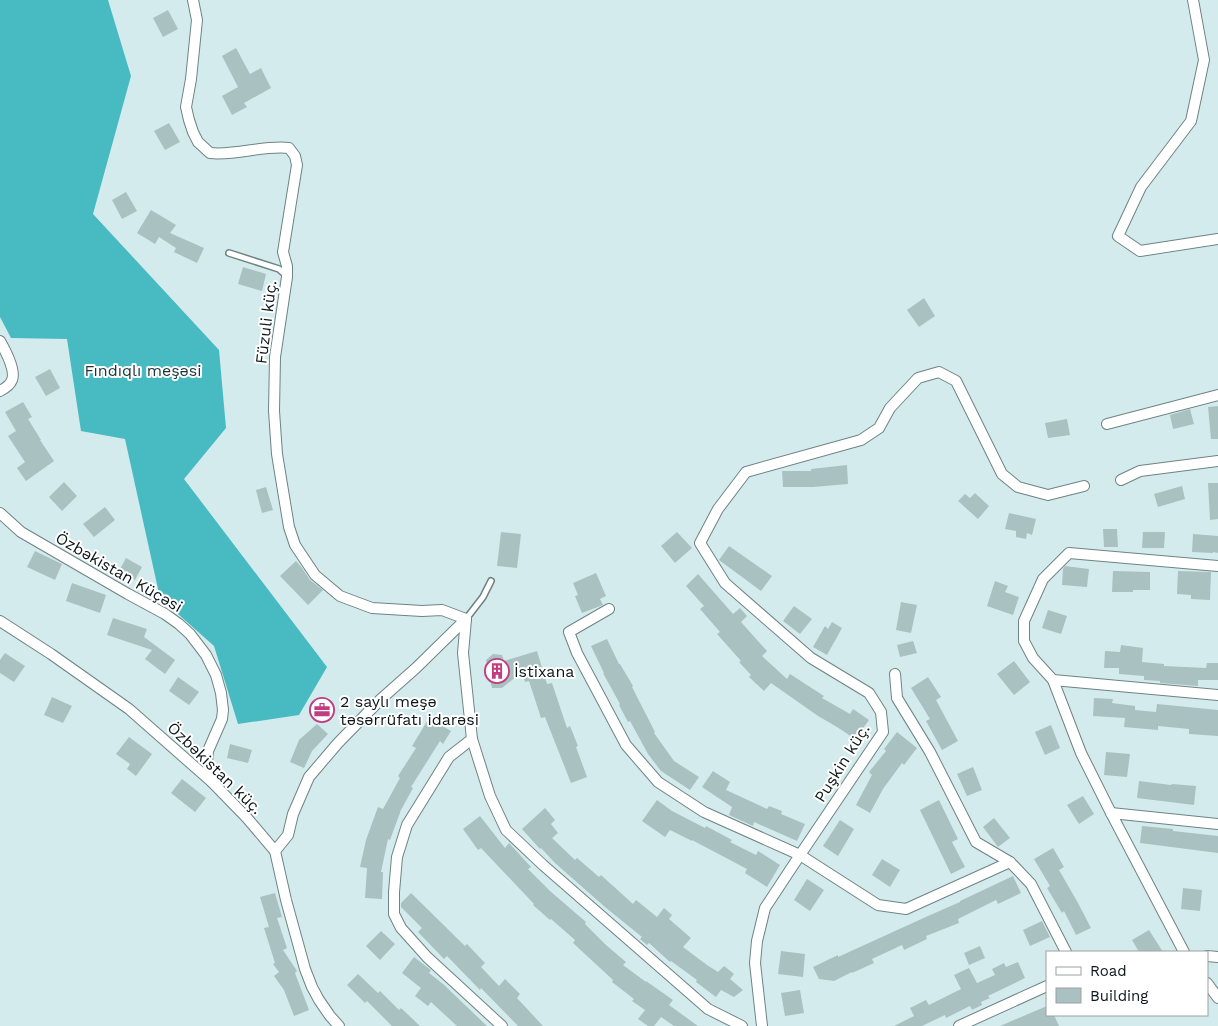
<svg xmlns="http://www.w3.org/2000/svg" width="1218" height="1026" font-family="'Work Sans',sans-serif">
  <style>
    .forest { fill: #47bac2 }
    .building { fill: #aac1c2 }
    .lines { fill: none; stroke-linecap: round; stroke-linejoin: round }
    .lane-casing { stroke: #6e8384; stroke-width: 8 }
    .street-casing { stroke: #6e8384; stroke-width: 12 }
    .lane { stroke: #fff; stroke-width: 5 }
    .street { stroke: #fff; stroke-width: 10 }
    .labels { text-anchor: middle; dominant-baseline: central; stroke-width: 4; stroke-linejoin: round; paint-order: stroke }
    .street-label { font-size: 16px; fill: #0d1616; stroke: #fff }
    .park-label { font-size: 16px; fill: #1b3537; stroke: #fff }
    .poi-label { font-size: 16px; fill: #0d1616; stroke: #fff; text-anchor: start }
  </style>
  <rect width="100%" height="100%" fill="#d4ebed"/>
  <polygon class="forest" points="0,0 108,0 131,76 93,214 219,350 226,428 184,479 327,667 299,715 238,724 214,646 160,598 125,439 81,431 67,339 11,338 0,317"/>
  <g class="building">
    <polygon points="168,10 178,29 163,37 153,18"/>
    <polygon points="236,48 250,74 261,68 271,88 244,103 247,107 232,115 222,96 238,87 222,56"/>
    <polygon points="169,123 180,142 165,150 154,131"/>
    <polygon points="126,192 137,211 122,219 112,200"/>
    <polygon points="151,210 176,225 170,233 204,248 197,263 174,252 176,248 159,237 155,244 137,233"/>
    <polygon points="243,267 266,274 262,291 238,284"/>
    <polygon points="924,298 935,316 919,327 907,310"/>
    <polygon points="50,369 60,388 46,396 35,377"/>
    <polygon points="23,402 32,417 28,419 41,440 40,440 54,461 26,481 17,468 25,462 8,436 16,431 5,412"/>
    <polygon points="1218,406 1218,439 1211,439 1208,407"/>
    <polygon points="1190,409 1194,424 1173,429 1170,415"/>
    <polygon points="1067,419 1070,435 1048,438 1045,423"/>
    <polygon points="847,465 848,484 813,487 783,487 782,471 811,471 811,469"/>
    <polygon points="64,482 77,496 62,511 49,497"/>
    <polygon points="1208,483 1218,483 1218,519 1210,520"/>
    <polygon points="1182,486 1185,499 1158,507 1154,494"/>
    <polygon points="266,487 273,510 262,513 256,490"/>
    <polygon points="975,493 989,506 978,519 958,501 965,494 970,498"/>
    <polygon points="105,507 115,520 94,537 83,524"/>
    <polygon points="1009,513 1036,519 1032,535 1027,533 1026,539 1016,537 1016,531 1005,529"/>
    <polygon points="1103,529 1117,529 1118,547 1104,547"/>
    <polygon points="501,532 521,534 517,568 497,566"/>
    <polygon points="677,532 692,548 675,563 661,546"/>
    <polygon points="1143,532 1165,532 1164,548 1142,548"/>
    <polygon points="1193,534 1218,536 1218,553 1213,552 1213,553 1192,552"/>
    <polygon points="729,546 772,576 761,591 719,560"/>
    <polygon points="35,551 62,564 55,580 27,567"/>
    <polygon points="126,558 142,567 135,580 119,571"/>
    <polygon points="296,561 302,568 310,580 323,590 308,605 280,576"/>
    <polygon points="1065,566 1089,569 1087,587 1062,585 1063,569"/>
    <polygon points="1113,571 1150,572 1150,590 1133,590 1133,592 1112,592"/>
    <polygon points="1178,571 1211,572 1210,600 1191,599 1191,595 1177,594"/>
    <polygon points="596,573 606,596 600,599 603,605 582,613 575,596 578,595 573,583"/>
    <polygon points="698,574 733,614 740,608 747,616 741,622 767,651 762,656 787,679 790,674 824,696 822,698 850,714 853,709 869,720 855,739 837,727 818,716 771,683 764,691 749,677 751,675 739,662 741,661 717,634 720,632 700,609 704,606 686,586"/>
    <polygon points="995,581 1008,586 1005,592 1019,597 1013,615 987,606"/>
    <polygon points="72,583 106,595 100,613 66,601"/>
    <polygon points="901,602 917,605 911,633 896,630"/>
    <polygon points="794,606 812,619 800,634 783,621"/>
    <polygon points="1048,610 1067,616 1061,634 1042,628"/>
    <polygon points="113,618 147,629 144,637 175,660 165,674 145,659 152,650 107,635"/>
    <polygon points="832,622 842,628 827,655 813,647 825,626 828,629"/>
    <polygon points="607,639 619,664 620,664 633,686 632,687 655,732 654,733 674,761 699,777 690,790 661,771 648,754 630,721 628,722 619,705 620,704 603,673 604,673 591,646"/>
    <polygon points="913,641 917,653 900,657 897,645"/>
    <polygon points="1121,645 1143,648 1142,662 1164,664 1164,666 1206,668 1207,663 1218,663 1218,680 1198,680 1198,686 1160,683 1160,681 1144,680 1144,676 1119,674 1119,668 1104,668 1105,651 1120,652"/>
    <polygon points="537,651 547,684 552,683 567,728 570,726 578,746 576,747 587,777 571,783 545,717 541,718 529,681 525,682 522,672 502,688 492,688 486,660 493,654 502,655 504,661"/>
    <polygon points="5,653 25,666 14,682 0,673 0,660"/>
    <polygon points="1014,661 1030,682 1014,695 997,674"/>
    <polygon points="178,677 199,692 189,705 169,691"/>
    <polygon points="928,677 941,697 936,700 958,741 942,750 926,721 930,719 911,688"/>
    <polygon points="52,697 72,706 63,723 44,715"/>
    <polygon points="1094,698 1113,699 1112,703 1135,706 1135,710 1156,712 1157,704 1218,710 1218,736 1189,734 1189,729 1158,726 1158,730 1124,727 1125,718 1093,716"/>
    <polygon points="429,718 451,731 443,744 440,741 411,787 413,788 401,810 390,840 388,839 381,872 383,872 382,899 365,898 367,868 360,867 366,840 378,807 383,809 400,778 398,776 416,748 412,746"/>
    <polygon points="317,724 328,734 312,751 304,768 290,762 299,740"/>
    <polygon points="1051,725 1060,748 1045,755 1035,732"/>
    <polygon points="897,732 917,748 904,765 902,763 883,789 870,813 856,805 872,775 869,772 886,751 884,749"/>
    <polygon points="129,737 152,754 136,776 127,769 130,764 116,754"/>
    <polygon points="230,744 252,750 248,763 227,758"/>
    <polygon points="1106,752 1130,754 1127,777 1104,775"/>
    <polygon points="973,767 982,790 967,796 957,774"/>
    <polygon points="713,771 730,782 726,790 767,809 769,806 782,811 781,814 805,824 797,841 754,822 753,826 729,815 732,807 702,787"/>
    <polygon points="182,779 206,798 195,812 171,793"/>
    <polygon points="1139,781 1171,785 1172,784 1196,786 1194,805 1137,798"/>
    <polygon points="1083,796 1094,814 1079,824 1067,805"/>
    <polygon points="657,800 672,811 705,828 706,826 732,840 730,842 756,855 758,851 780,865 767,887 745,873 747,869 692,840 692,841 670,830 665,837 642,821"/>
    <polygon points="939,800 958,839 952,842 965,867 951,874 920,810"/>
    <polygon points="545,808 555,820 551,824 558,833 552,838 575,860 577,858 599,877 601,875 633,904 636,900 657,917 664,908 672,915 669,919 691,938 683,947 707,965 718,972 724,966 734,974 730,979 743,990 734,997 721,990 716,997 696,982 697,980 671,961 670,962 649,943 647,945 640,939 642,937 605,907 555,863 541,848 540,849 522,829"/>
    <polygon points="480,816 505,848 509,843 531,867 528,869 550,891 586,922 585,924 606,945 626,962 623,965 646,982 646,981 673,1000 669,1005 698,1026 674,1026 661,1017 654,1026 648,1026 638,1019 645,1010 632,1001 634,999 612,982 613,980 573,943 575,940 551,919 550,920 533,905 534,904 481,848 478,850 463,829"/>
    <polygon points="994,818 1010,838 998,847 983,827"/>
    <polygon points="840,820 854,829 838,856 823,846"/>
    <polygon points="1142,826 1173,829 1173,831 1218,836 1218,853 1140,843"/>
    <polygon points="1053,848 1064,867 1059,870 1078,903 1091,928 1076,935 1064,911 1062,913 1047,888 1050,886 1034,859"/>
    <polygon points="882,859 900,870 890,887 872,875"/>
    <polygon points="1013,876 1021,893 998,904 996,900 958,919 959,923 926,936 927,939 904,950 902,945 872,959 874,963 852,973 852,972 834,981 819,979 813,967 838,955 838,957 928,916 960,902 960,901"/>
    <polygon points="807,879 824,890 810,911 794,900"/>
    <polygon points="1183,888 1202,890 1200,911 1181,909"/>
    <polygon points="275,893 282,917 277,918 287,948 283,950 297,971 295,973 309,1010 294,1016 284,990 274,976 279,972 273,964 275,963 264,928 269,927 260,897"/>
    <polygon points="411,893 465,946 467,944 485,963 481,967 499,986 505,979 520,994 517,998 543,1026 518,1026 481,988 480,990 447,956 444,959 418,932 422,928 401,907 401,903"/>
    <polygon points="1042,921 1050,937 1030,946 1023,930"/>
    <polygon points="1149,930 1163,952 1139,952 1132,940"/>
    <polygon points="381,931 395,944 380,960 366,946"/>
    <polygon points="980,946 985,958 969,965 964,953"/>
    <polygon points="781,951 805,954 803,977 778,974"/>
    <polygon points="414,957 431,970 429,973 443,984 487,1026 457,1026 431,1002 428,1006 415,996 421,988 402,973"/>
    <polygon points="1018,962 1025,978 988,996 990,998 981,1002 982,1005 972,1010 970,1006 946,1018 945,1015 922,1026 894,1026 914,1016 910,1008 926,1000 929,1005 961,989 954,975 969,968 977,983 995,975 992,969 1004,963 1006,967"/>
    <polygon points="358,974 378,993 380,991 399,1010 401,1008 420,1026 392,1026 367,1001 365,1003 347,985"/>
    <polygon points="800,990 804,1013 785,1016 781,993"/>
    <polygon points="1047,1006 1047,1015 1054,1015 1059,1026 1000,1026"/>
  </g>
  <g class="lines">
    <defs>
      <g id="lane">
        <polyline points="229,253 279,269 287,276"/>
        <polyline points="466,619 483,597 491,581"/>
      </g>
      <g id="street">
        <path d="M193 0 197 20 191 79 186 107 189 120 193 132 198 142 210 153C236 156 262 145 289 148L295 156 297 165 283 252 287 266V277L275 357 274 411 277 454 289 527 295 545 315 575 340 596 372 608 422 611 442 610 466 619"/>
        <polyline points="1193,0 1204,60 1191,121 1141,187 1118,236 1140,251 1218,239"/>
        <path d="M0 341C5 350 16 370 12 380 10 385 4 389 0 391"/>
        <polyline points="1107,424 1218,395"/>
        <polyline points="1121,480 1140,471 1218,461"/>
        <polyline points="0,513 21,532 128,594 165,614 179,624 190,634 206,655 216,675 221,693 223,710 222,719 208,751 207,762 212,782"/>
        <polyline points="609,609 569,632 577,653 626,745 658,782 704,812 800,855 878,905 906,909 1010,862"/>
        <polyline points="466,619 463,653 472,739 490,796 506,830 543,865 708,1009 742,1026"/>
        <polyline points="0,621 51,654 129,709 212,782 247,818 275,851 286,900 305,969 312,987 319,1000 330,1016 339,1026"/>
        <polyline points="895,674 897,698 930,752 976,842 1010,862 1031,884 1066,952"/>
        <polyline points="1053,680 1218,695"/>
        <polyline points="472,739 449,757 407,825 397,857 394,892 394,914 401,928 427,957 502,1026"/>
        <polyline points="1111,813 1218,824"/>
        <polyline points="275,851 288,835 293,814 309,777 338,743 381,699 416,668 466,619"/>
        <polyline points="1184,952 1111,813 1081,753 1053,680 1033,658 1024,641 1024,621 1043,579 1069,553 1218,566"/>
        <polyline points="1207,956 1218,957"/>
        <polyline points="1207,983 1218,998"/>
        <polyline points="762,1026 755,963 757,941 765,908 800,855 883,732 881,712 869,693 811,658 725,583 700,543 718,509 746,472 861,440 879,428 890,408 918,378 939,372 956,381 1002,474 1018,487 1048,495 1084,486"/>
        <polyline points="959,1026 1047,986"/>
      </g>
    </defs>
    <use href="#lane" class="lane-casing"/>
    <use href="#street" class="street-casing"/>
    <use href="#lane" class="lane"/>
    <use href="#street" class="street"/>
  </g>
  <defs>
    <symbol id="building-ring" viewBox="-11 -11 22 22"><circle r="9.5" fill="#fff" stroke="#c03d82" stroke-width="1.5"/><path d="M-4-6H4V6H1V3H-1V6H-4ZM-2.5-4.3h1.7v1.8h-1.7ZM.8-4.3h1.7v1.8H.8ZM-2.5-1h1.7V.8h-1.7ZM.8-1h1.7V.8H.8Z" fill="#c03d82"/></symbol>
    <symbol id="office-ring" viewBox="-11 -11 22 22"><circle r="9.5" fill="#fff" stroke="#c03d82" stroke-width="1.5"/><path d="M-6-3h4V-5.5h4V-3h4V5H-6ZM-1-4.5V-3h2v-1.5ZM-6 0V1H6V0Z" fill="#c03d82"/></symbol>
  </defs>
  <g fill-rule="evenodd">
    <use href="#building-ring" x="483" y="657" width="28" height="28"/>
    <use href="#office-ring" x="308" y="696" width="28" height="28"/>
  </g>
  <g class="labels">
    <g class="street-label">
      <text transform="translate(266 322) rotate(-83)">Füzuli küç.</text>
      <text transform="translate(119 572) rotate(30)">Özbəkistan Küçəsi</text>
      <text transform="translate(842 763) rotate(-58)">Puşkin küç.</text>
      <text transform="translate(215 768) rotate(44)">Özbəkistan küç.</text>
    </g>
    <g class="park-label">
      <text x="143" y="370">Fındıqlı meşəsi</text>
    </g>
    <g class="poi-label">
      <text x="514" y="671">İstixana</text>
      <text x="340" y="701">2 saylı meşə<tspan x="340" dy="18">təsərrüfatı idarəsi</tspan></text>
    </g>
  </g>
  <rect x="1046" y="951" width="162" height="65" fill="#ffffff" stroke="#9ea2a2"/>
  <rect x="1056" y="967" width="25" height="8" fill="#ffffff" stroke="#9ea2a2"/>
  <text x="1090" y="976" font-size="15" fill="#0d1616">Road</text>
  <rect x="1056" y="988" width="25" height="15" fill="#aac1c2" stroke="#9ea2a2"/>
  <text x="1090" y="1001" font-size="15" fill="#0d1616">Building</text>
</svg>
